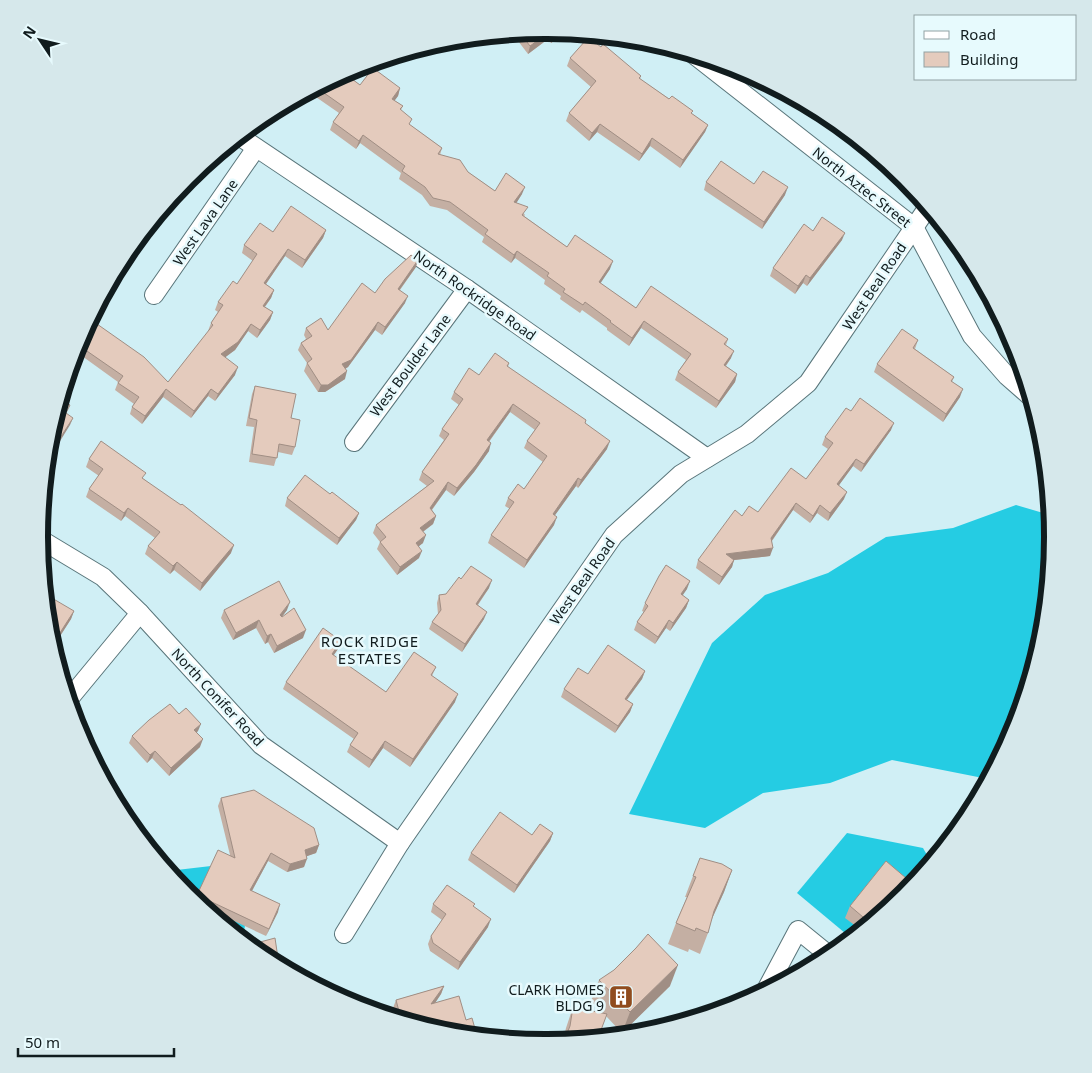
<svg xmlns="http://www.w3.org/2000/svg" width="1092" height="1073" font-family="'Noto Sans',sans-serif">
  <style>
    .forest { fill: #25cce3 }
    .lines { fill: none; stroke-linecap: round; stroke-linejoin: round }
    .minor-casing { stroke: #59757a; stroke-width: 20 }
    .minor { stroke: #fff; stroke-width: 18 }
    .wall { fill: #c4afa3 }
    .shaded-wall { fill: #a08e84 }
    .building { fill: #e4cbbd; stroke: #a08e84 }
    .labels { text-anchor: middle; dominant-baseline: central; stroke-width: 5; stroke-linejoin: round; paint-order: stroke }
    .street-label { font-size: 14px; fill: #111c1e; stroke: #e7fafd }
    .poi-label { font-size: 14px; fill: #111c1e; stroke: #e7fafd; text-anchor: end }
    .neighbourhood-label { font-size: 15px; letter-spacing: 1px; fill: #111c1e; stroke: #e7fafd }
    .rim { fill: none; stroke: #111c1e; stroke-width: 6 }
  </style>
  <rect width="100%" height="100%" fill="#d0eff5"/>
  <g class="forest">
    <polygon points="1016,505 1050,515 1052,537 1043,636 1014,731 988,779 892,760 830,783 763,793 705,828 629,814 712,643 765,595 828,573 886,537 953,528"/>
    <polygon points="847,833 923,848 931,862 904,895 851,938 797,893"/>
    <polygon points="211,866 249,895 243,940 188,894 168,871"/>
  </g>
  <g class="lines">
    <defs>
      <g id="minor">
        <polyline points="693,54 914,227 972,336 1007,376 1031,397"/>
        <polyline points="239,136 467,289 707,458"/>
        <polyline points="154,295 256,148"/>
        <polyline points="354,442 467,289"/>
        <polyline points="40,539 103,577 140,613 261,745 400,843"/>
        <polyline points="69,699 140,613"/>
        <polyline points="344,934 400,843 614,535 681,474 747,434 808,383 928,207"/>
        <polyline points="766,990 798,930 830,956"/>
      </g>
    </defs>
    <use href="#minor" class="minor-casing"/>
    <use href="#minor" class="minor"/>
  </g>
  <g class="wall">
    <polygon points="546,30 566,32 551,43 548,39 528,54 512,33"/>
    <polygon points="601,47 641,76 640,79 708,125 705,132 680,168 650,146 639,161 597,132 589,141 566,121 569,113 591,87 567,66 570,58"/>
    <polygon points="344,73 360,85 400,88 398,96 394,100 403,106 401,110 410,125 442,148 440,155 468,172 495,191 522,194 516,203 525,215 524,216 567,247 610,269 600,283 636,308 728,339 726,345 731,358 726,366 737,374 735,382 716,408 675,380 678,372 686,360 641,328 629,346 607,330 607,328 582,310 580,313 560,299 561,296 544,284 545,280 515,258 511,263 482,242 484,237 447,210 430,206 422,195 399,179 401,173 360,143 356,149 330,130 333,122 339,113 313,95 308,102 300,96"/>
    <polygon points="294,100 290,106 287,104"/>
    <polygon points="706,182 754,184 785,195 762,229 704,190"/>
    <polygon points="326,230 323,238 302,268 285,256 266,284 274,290 271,298 265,307 273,312 270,320 257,338 248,331 235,350 225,357 235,375 215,401 208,396 191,418 163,397 142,424 130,414 132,407 134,404 115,390 118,382 82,356 82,350 84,342 168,382 209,331 208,331 211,323 218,312 215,310 218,302 237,284 253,261 242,253 244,245 273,232"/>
    <polygon points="813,231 842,240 807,286 803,283 795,294 770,276 773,268"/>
    <polygon points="416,267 400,290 405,303 382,335 375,330 348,367 345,369 345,379 325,392 318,392 304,371 307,363 298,350 301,343 306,339 304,335 306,328 328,330"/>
    <polygon points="918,340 915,349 954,377 952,382 960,397 943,422 874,372 877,364"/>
    <polygon points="509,363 508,367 586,420 585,423 607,449 578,488 576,486 555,515 554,525 524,568 488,543 491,535 510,509 505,506 508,498 524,489 543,462 524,448 527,441 535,430 510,412 489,442 489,451 474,472 454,496 446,490 432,510 436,516 433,524 423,532 423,543 418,546 419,558 397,575 377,549 380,542 373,533 376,525 427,486 419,480 422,472 444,440 439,436 442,429 459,405 451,399 454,392 479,375"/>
    <polygon points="255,386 291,418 295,447 292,455 278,452 274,466 249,462 254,427 246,426 252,394"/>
    <polygon points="851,411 891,430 861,472 853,466 839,485 844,499 828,521 817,513 810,523 793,510 772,541 770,556 734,560 732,567 719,585 696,568 698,560 742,516 758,512 806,479 828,449 822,445 825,437"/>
    <polygon points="89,459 144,479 231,553 200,591 174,570 170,574 145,554 148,546 155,538 125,516 121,521 86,497 89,489 99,476 86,467"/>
    <polygon points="330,494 359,513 356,520 337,545 285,506 287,498"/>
    <polygon points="461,579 489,588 478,605 484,619 462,652 429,629 432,622 438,614 437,603 439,595 446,594"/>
    <polygon points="687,589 682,595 689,600 686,608 670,631 666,628 655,644 634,630 637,622 644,612 642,611 645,603"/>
    <polygon points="224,610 287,610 282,617 303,638 274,653 268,642 265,644 256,628 233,640 221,618"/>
    <polygon points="74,611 71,619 53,647 49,635"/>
    <polygon points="341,641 338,649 333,655 386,692 436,667 432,676 455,702 410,767 383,748 369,768 347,752 350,745 354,739 283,689 286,682"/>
    <polygon points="645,671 642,679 627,700 633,704 630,712 615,733 561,697 564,689 588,674"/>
    <polygon points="179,714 198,731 197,732 200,747 169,776 152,758 147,763 129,743 132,736"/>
    <polygon points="221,798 319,845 316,853 306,856 304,867 287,872 268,861 252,891 278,912 266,936 202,906 195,900 197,895 230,855 218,806"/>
    <polygon points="553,833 550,841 514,893 468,860 471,853 532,835"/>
    <polygon points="732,870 724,892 711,921 708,933 700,954 689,949 688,952 668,944 676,923 687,897 685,897 693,876"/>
    <polygon points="904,895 861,930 845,918 850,906"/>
    <polygon points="433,904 474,907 488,927 458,970 430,951 428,944 431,936 442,920 431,912"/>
    <polygon points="599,980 670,986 622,1033 606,1016 598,1038 563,1041 566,1028 573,1007 603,1013 591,1001"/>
    <polygon points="444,986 441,994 435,1003 447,1033 396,1018 393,1008 396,1000"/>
  </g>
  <g class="shaded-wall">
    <polygon points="551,31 548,39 528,54 530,46"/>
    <polygon points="559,31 566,32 551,43 554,35"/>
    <polygon points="316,88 313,95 308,102 311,94"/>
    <polygon points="400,88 398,96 390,107 392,99"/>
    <polygon points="600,124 597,132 589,141 592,133"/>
    <polygon points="708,125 705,132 680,168 683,160"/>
    <polygon points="363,135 360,143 356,149 359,141"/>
    <polygon points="652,138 650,146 639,161 642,154"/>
    <polygon points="525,187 522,194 512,210 514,202"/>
    <polygon points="788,187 785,195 762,229 764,222"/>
    <polygon points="326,230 323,238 302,268 305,260"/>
    <polygon points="845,233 842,240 807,286 810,278"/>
    <polygon points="288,249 285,256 261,291 264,283"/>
    <polygon points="517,251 515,258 511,263 514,255"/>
    <polygon points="418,260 416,267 395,296 398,289"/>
    <polygon points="613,261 610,269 596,290 599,282"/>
    <polygon points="806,275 803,283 795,294 798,286"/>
    <polygon points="274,290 271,298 260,313 263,306"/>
    <polygon points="408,296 405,303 382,335 385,327"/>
    <polygon points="273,312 270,320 257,338 260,330"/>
    <polygon points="644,321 641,328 629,346 632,338"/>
    <polygon points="378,322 375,330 348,367 340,372 342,364"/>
    <polygon points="251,324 248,331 235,350 219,362 221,354"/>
    <polygon points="734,351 731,358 721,372 724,365"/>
    <polygon points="238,367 235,375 215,401 218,394"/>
    <polygon points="347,371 345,379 325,392 318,392 321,385"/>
    <polygon points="737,374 735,382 716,408 719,401"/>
    <polygon points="166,389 163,397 142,424 145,416"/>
    <polygon points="211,389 208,396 191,418 194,411"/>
    <polygon points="963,389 960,397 943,422 946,414"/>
    <polygon points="513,404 510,412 484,448 487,440"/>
    <polygon points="73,418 70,425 47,462 47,458"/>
    <polygon points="894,423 891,430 861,472 864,464"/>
    <polygon points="610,441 607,449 578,488 581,480"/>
    <polygon points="491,443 489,451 474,472 454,496 457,488"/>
    <polygon points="856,459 853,466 834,492 837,484"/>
    <polygon points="578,478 576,486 550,522 553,514"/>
    <polygon points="448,482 446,490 427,516 430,508"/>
    <polygon points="847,492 844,499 828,521 830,513"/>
    <polygon points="796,503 793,510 768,546 771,538"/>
    <polygon points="820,505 817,513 810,523 813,516"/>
    <polygon points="128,508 125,516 121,521 124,513"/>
    <polygon points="359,513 356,520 337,545 339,538"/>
    <polygon points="436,516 433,524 417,536 420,528"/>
    <polygon points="557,517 554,525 524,568 527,560"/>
    <polygon points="426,535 423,543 413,551 416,543"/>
    <polygon points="234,545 231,553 200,591 202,583"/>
    <polygon points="773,548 770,556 734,560 732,567 719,585 722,577 726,554"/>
    <polygon points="422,551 419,558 397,575 400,567"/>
    <polygon points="177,562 174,570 170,574 173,566"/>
    <polygon points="492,580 489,588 473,611 476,604"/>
    <polygon points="690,581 687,589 678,602 681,594"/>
    <polygon points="689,600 686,608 670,631 673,623"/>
    <polygon points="290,602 287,610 277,623 280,615"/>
    <polygon points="74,611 71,619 53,647 56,639"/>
    <polygon points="487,612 484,619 462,652 465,644"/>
    <polygon points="259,620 256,628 233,640 236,633"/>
    <polygon points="669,620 666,628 655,644 658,637"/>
    <polygon points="306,630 303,638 274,653 277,646"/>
    <polygon points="271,634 268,642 265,644 267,636"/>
    <polygon points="341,641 338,649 329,662 332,654"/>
    <polygon points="645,671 642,679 622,706 625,699"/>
    <polygon points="458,694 455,702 410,767 413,759"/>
    <polygon points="633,704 630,712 615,733 618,726"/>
    <polygon points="201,724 198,731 191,737 194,730"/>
    <polygon points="203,739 200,747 169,776 171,768"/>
    <polygon points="385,741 383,748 369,768 372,760"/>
    <polygon points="155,751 152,758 147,763 150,755"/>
    <polygon points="553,833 550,841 514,893 517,885"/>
    <polygon points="319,845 316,853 302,858 305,850"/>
    <polygon points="271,853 268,861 248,898 250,890"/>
    <polygon points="307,859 304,867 287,872 290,864"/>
    <polygon points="732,870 724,892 706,932 714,911"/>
    <polygon points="280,904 278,912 266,936 269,929"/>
    <polygon points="491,919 488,927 458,970 460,962"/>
    <polygon points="678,965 670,986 622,1033 630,1012"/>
    <polygon points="444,986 441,994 429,1012 431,1004"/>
  </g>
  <g class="building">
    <polygon points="546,30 559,31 554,35 551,31 530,46 520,33"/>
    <polygon points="586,40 592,40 601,47 603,44 641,76 639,78 669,99 672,96 693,111 691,113 708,125 683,160 652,138 642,154 600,124 592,133 569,113 596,81 570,58"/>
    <polygon points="373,68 400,88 392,99 403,106 400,109 412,119 409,124 442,148 438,154 460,160 468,172 495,191 506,173 525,187 514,202 528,207 522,215 567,247 575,235 613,261 599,282 636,308 651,286 728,339 724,344 734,351 724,365 737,374 719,401 678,372 691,354 644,321 632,338 610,322 611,321 585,302 583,305 563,292 565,289 547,276 549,273 517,251 514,255 485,234 488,230 450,202 433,198 425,187 402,171 405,166 363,135 359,141 333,122 344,107 317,88 344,73 360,85"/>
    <polygon points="315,88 311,94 308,92"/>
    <polygon points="721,161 754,184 763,171 788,187 764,222 706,182"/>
    <polygon points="291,206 326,230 305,260 288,249 264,283 274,290 263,306 273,312 260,330 251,324 238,342 221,354 238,367 218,394 211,389 194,411 166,389 145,416 132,407 139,397 118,383 123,376 84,349 84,342 97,324 144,357 168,382 213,325 211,323 223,305 218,302 233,281 237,284 257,254 244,245 260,223 273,232"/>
    <polygon points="822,217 845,233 810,278 806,275 798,286 773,268 804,224 813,231"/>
    <polygon points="411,255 418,260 398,289 408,296 385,327 378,322 351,360 342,364 347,371 328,385 321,385 307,363 312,359 301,343 312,336 306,328 321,318 328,330 362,283 375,293 385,279"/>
    <polygon points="902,329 918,340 913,348 954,377 951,381 963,389 946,414 877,364"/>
    <polygon points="495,353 509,363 507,366 586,420 585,423 610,441 581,480 578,478 553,514 557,517 527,560 491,535 514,502 508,498 518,484 524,489 547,456 527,441 540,423 513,404 487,440 491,443 476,465 457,488 448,482 430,508 436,516 420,528 426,535 416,543 422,551 400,567 380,542 386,537 376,525 434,481 422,472 449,434 442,429 463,399 454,392 469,368 479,375"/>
    <polygon points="255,386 296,394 291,418 300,420 295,447 279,444 277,458 252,454 257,420 249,418"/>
    <polygon points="860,398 894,423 864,464 856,459 837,484 847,492 830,513 820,505 813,516 796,503 771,538 773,548 726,554 734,560 722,577 698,560 735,510 742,516 749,506 758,512 791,468 806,479 833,443 825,437 846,408 851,411"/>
    <polygon points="61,399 70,405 66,413 73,418 47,458 49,437"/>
    <polygon points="101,441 146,473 142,478 181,505 182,504 234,545 202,583 177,562 173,566 148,546 160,532 128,508 124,513 89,489 103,469 89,459"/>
    <polygon points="305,475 330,494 332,492 359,513 339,538 287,498"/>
    <polygon points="666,565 690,581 681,594 689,600 673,623 669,620 658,637 637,622 648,606 645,603 659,576"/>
    <polygon points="471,566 492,580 476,604 487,612 465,644 432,622 441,610 439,595 446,594 459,577 461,579"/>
    <polygon points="279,581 290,602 280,615 282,617 294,608 306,630 277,646 271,634 267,636 259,620 236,633 224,610"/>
    <polygon points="45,594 74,611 56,639 49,635"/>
    <polygon points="323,628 341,641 332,654 386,692 414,652 436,667 431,675 458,694 413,759 385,741 372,760 350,745 358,733 286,682"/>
    <polygon points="608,645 645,671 625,699 633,704 618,726 564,689 578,668 588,674"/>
    <polygon points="170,704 179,714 186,708 201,724 194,730 203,739 171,768 155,751 150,755 132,736 149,720"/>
    <polygon points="254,790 314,828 319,845 305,850 307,859 290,864 271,853 250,890 280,904 269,929 197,895 218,850 235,858 221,798"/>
    <polygon points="118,805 131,823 130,824 125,818"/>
    <polygon points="500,812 532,835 540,824 553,833 517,885 471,853"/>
    <polygon points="700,858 722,864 732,870 714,911 708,933 696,928 695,931 676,923 696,877 693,876"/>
    <polygon points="886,861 913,884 904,895 870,923 850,906"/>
    <polygon points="447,885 475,904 473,906 491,919 460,962 433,943 431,936 446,914 433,904"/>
    <polygon points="648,934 678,965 630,1012 599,980 614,970 636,948"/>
    <polygon points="275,938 279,965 264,957 249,945"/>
    <polygon points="444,986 431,1004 459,996 466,1020 472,1018 477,1036 447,1033 401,1019 396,1000"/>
    <polygon points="573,1007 607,1014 598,1038 564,1041 570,1026"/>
  </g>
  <defs>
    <symbol id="building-square" viewBox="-11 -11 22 22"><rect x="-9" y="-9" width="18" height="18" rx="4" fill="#904c1e" stroke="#e7fafd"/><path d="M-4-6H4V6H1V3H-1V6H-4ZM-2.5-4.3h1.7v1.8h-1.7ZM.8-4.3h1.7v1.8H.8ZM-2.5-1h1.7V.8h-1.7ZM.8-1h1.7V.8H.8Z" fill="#fff"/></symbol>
  </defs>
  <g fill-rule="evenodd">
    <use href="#building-square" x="607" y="983" width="28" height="28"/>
  </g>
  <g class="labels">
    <g class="street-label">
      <text transform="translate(862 187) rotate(38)">North Aztec Street</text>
      <text transform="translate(205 222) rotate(-55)">West Lava Lane</text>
      <text transform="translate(874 286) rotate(-56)">West Beal Road</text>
      <text transform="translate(475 295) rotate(35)">North Rockridge Road</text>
      <text transform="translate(410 365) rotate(-53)">West Boulder Lane</text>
      <text transform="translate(582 581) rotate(-55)">West Beal Road</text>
      <text transform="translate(218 697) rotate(47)">North Conifer Road</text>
    </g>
    <g class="poi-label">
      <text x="604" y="989">CLARK HOMES<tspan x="604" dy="16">BLDG 9</tspan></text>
    </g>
    <g class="neighbourhood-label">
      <text x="370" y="641">ROCK RIDGE<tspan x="370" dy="17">ESTATES</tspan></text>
    </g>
  </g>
  <path d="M0 0H1092V1073H0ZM545 39H547A497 497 0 0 1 1044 536V537A497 497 0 0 1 547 1034H545A497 497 0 0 1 48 537V536A497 497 0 0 1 545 39Z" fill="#d6e8eb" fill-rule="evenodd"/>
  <path class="rim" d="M545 39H547A497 497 0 0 1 1044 536V537A497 497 0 0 1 547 1034H545A497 497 0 0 1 48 537V536A497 497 0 0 1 545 39Z"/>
  <rect x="914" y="15" width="162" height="65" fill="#e7fafd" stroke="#91a1a4"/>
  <rect x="924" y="31" width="25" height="8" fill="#ffffff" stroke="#91a1a4"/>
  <text x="960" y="40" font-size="15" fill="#111c1e">Road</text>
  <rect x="924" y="52" width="25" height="15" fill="#e4cbbd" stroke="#91a1a4"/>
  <text x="960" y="65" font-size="15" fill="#111c1e">Building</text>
  <g transform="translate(40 40) rotate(305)" stroke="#e7fafd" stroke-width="4" paint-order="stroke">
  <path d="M0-4L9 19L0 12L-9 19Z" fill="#111c1e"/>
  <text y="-8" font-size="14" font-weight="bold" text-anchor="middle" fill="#111c1e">N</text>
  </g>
  <path d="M18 1048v8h156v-8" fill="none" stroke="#111c1e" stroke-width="2.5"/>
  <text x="25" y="1048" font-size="15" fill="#111c1e" stroke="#e7fafd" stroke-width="4" paint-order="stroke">50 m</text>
</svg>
